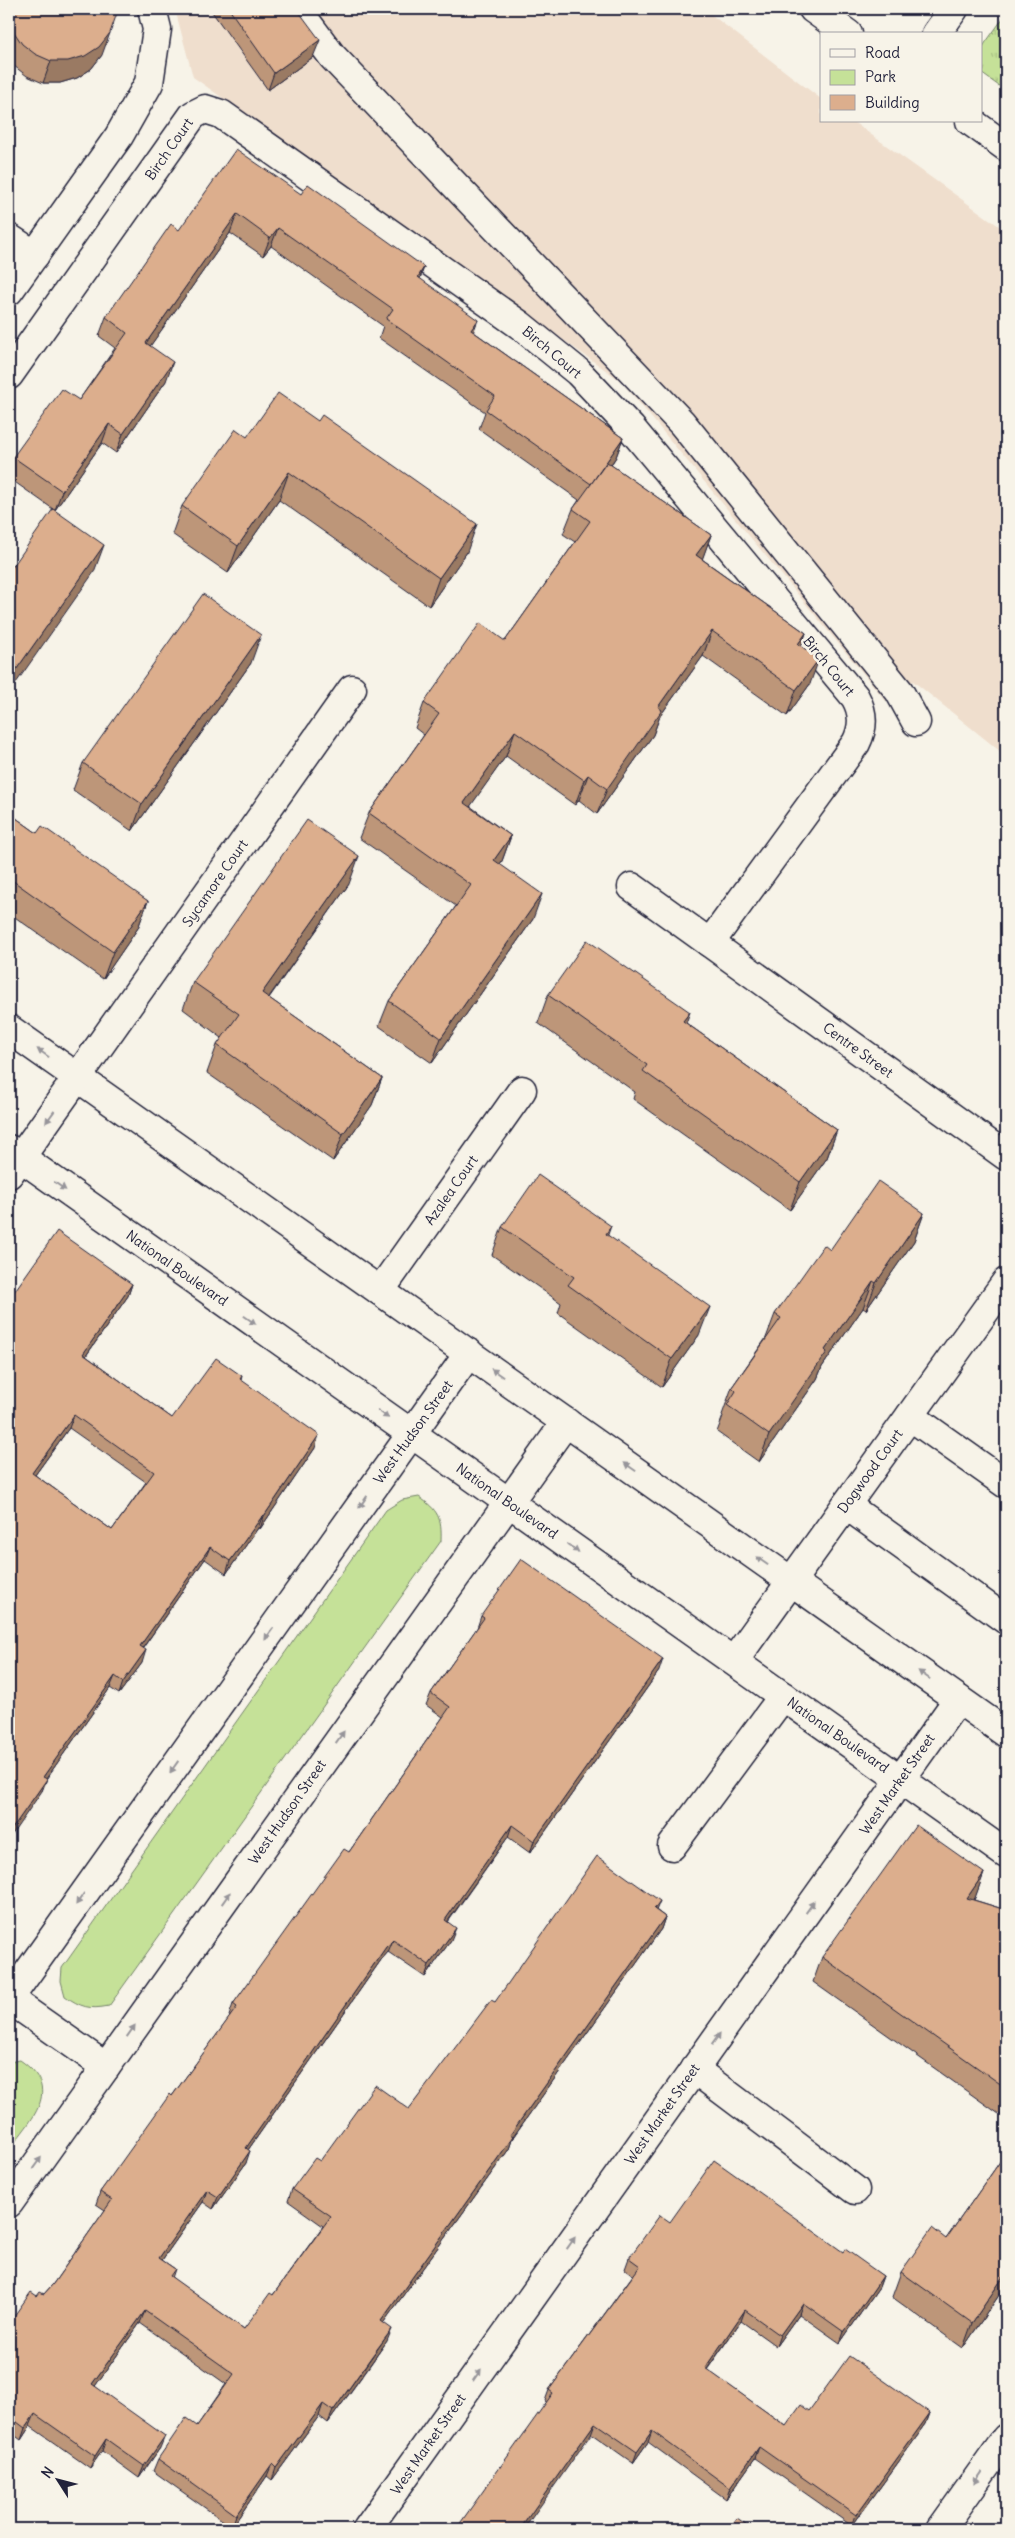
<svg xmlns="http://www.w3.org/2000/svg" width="1015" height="2538" font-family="Delius,sans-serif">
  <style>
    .built { fill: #efdecd }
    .green { fill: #c5e198; stroke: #74826a }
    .park { fill: url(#park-tufts); stroke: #74826a }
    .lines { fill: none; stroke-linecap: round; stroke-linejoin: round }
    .minor-casing { stroke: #22223b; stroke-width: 31 }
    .minor { stroke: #f7f3e8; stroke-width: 28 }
    .wall { fill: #bd9679; stroke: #22223b; fill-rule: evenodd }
    .shaded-wall { fill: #9a7a63; stroke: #22223b }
    .building { fill: #dcae8d; stroke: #22223b; fill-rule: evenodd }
    .oneway { fill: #97959a }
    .labels { text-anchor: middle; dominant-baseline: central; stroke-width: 5; stroke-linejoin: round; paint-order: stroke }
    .street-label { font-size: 14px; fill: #22223b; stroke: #f7f3e8 }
  </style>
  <defs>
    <pattern id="park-tufts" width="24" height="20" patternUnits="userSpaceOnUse" patternTransform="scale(1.25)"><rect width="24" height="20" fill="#c5e198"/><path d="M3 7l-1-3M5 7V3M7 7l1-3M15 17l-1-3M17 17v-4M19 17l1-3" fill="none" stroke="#a9c184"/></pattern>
  </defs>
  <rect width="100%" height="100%" fill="#f7f3e8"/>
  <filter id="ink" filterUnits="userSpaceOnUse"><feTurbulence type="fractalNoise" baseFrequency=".02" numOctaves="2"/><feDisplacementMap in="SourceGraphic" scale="10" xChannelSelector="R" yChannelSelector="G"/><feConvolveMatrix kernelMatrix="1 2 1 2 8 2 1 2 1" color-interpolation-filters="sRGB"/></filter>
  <g filter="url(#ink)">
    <polygon class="built" points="175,9 704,9 821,99 821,121 852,121 1006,231 1006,756 913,681 886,701 621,381 193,77"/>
    <g class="green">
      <path d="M419 1497C438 1510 442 1518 441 1541L109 2006C89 2010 81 2007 65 1996L61 1981 62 1968 386 1510 402 1500Z"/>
      <path d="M20 2060C64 2090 31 2119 9 2150V2062Z"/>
    </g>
    <polygon class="park" points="1006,14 1006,91 981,73 981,49"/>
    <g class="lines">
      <defs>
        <g id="minor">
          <polyline points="297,9 332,56 682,423 899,691 916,722"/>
          <polyline points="813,9 848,34"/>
          <polyline points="936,34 954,9"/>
          <polyline points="970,121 1006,147"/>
          <polyline points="9,238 35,255"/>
          <polyline points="9,291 119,136 149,83 157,29 152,9"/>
          <path d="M9 375 193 115 205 109 221 114 520 325 578 372 631 428 855 697C864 713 864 727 856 743L710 943"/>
          <polyline points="632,887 1006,1156"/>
          <polyline points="9,1029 1006,1733"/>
          <polyline points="9,1149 1006,1854"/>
          <polyline points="9,1174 352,689"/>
          <polyline points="380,1291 522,1090"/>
          <polyline points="910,1416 1006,1484"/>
          <polyline points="846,1505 1006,1620"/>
          <polyline points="734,1661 1006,1282"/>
          <polyline points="672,1846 783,1696"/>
          <polyline points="9,1999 469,1353"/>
          <polyline points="9,1999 106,2067"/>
          <polyline points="694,2069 855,2190"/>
          <polyline points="9,2203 566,1422"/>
          <polyline points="367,2529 958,1699"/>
          <polyline points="941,2529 1006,2438"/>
        </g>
      </defs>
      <use href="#minor" class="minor-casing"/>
      <use href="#minor" class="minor"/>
    </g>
    <g class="wall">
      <polygon points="9,9 102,55 91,69 77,78 60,83 43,83 27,76 14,66 9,58"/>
      <polygon points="210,9 297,9 313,57 268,90"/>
      <polygon points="301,194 424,267 420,279 474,332 623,438 616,457 611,465 711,535 702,559 806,633 801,647 810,684 787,716 703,656 660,716 653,735 597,814 579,800 575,805 506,756 470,806 511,836 502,861 500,864 533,919 432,1063 379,1026 389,1001 456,906 359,838 369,813 424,735 415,728 424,703 505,641 575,542 563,534 573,509 579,500 479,429 485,412 379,338 383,326 271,246 263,256 230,233 150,346 166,381 116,453 102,443 55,510 94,572 53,509 9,478 9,470 13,457 79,400 115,348 99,336 106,317 179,230"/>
      <polygon points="247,437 467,552 429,606 279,500 228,573 172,534 182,506"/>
      <polygon points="251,663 132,831 73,790 83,763"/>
      <polygon points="9,813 37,833 148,901 138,928 103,979 9,913"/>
      <polygon points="349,884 269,998 382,1078 372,1105 333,1161 207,1073 217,1045 222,1038 183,1009 193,982"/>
      <polygon points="548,995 686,1023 837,1130 827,1158 790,1210 633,1099 635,1092 538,1023"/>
      <polygon points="924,1213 914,1241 866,1310 863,1308 822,1367 817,1379 759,1462 717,1432 723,1416 722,1415 732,1387 766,1338 775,1314 830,1250"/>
      <polygon points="502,1227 608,1235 699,1335 662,1387 558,1313 561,1303 492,1255"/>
      <path d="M132 1284 128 1296 86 1356 172 1418 242 1376 241 1380 315 1448 260 1529 258 1528 226 1574 205 1559 143 1648 142 1663 119 1694 110 1688 46 1779 42 1791 9 1299ZM69 1428 146 1482 112 1530 35 1475Z"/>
      <polygon points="481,1616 659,1671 530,1853 508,1837 448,1922 451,1940 425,1977 388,1952 381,1960 248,2150 246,2163 213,2209 203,2202 162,2260 175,2269 172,2278 244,2329 273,2295 323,2226 288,2201 292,2189 320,2161 409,2109 495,2002 656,1910 665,1917 661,1929 513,2137 509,2149 383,2323 387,2341 368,2368 328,2423 319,2416 272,2480 267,2476 232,2527 153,2471 158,2459 197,2426 226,2384 140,2323 95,2386 160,2448 139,2478 102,2451 90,2468 30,2426 21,2440 9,2431 9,2323 37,2296 44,2294 53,2284 105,2210 96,2204 100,2192 172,2096 230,2017 229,2016 233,2004 349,1852 443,1717 426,1705 431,1693 477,1628"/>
      <polygon points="984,1873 974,1900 1006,1910 1006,2119 813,1982 822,1957"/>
      <polygon points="1006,2153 1006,2285 963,2348 892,2297 901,2272 946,2239"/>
      <polygon points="670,2222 843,2252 883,2276 879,2287 840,2343 799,2314 776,2346 741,2321 707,2370 786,2426 809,2411 930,2413 926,2424 852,2526 755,2458 726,2499 648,2442 633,2463 545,2401 549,2390 633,2275 625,2269 629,2258"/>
    </g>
    <g class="shaded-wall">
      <polygon points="110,33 102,55 91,69 77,78 60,83 43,83 51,61"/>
      <polygon points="320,40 313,57 268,90 274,73"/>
      <polygon points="237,214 230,233 139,362 146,343"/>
      <polygon points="278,228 271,246 263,256 270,238"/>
      <polygon points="424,267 417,286 418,277"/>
      <polygon points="478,320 471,338 471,330"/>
      <polygon points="173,362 166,381 116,453 123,434"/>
      <polygon points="109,424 102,443 55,510 62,491"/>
      <polygon points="623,438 616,457 584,503 591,484"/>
      <polygon points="289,472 279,500 228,573 238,546"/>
      <polygon points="477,524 467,552 429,606 439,578"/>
      <polygon points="711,535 702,560 696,555"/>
      <polygon points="104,545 94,572 9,693 9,680"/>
      <polygon points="712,631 703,656 660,716 653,735 597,814 607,789 658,707"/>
      <polygon points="806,633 797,658 798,644"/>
      <polygon points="261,635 251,663 132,831 142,804"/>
      <polygon points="819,659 810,684 787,716 796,690"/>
      <polygon points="515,731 506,756 455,828 464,803"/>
      <polygon points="588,775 579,800 575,805 584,780"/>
      <polygon points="511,836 502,861 485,885 494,860"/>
      <polygon points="359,856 349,884 252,1021 262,993"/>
      <polygon points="542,894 533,919 432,1063 441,1038"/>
      <polygon points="148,901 138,928 103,979 113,952"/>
      <polygon points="690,1012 680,1040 683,1021"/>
      <polygon points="382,1078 372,1105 333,1161 343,1134"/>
      <polygon points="837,1130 827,1158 790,1210 800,1182"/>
      <polygon points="924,1213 914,1241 866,1310 876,1283"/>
      <polygon points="611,1226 601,1254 606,1234"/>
      <polygon points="873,1281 863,1308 822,1367 817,1379 759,1462 769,1435 825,1350"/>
      <polygon points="132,1284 128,1296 78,1367 83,1354"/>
      <polygon points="710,1307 699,1335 662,1387 672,1359"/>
      <polygon points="74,1415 69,1428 27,1486 32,1473"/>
      <polygon points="319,1435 315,1448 260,1529 264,1516"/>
      <polygon points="263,1515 258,1528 226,1574 230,1561"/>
      <polygon points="210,1547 205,1559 135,1659 140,1646"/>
      <polygon points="146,1650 142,1663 119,1694 123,1682"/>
      <polygon points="663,1659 659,1671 530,1853 534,1841"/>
      <polygon points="115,1676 110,1688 39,1789 43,1777"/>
      <polygon points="47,1779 42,1791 9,1839 9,1833"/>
      <polygon points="512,1825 508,1837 440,1932 445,1920"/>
      <polygon points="984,1873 975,1898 958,1923 967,1898"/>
      <polygon points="660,1901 655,1913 654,1909"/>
      <polygon points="665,1917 661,1929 506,2147 510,2135"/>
      <polygon points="456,1928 451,1940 425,1977 429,1965"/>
      <polygon points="393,1940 388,1952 381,1960 241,2160 246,2148 386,1947"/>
      <polygon points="513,2137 509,2149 376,2333 381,2321"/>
      <polygon points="250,2151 246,2163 213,2209 218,2197"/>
      <polygon points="207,2190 203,2202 155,2270 159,2258"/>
      <polygon points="1006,2273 1006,2285 963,2348 972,2323"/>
      <polygon points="883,2276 879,2287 840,2343 844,2332"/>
      <polygon points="803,2303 799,2314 776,2346 780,2335"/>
      <polygon points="745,2310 741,2321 700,2379 705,2368"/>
      <polygon points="145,2311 140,2323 88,2396 92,2384"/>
      <polygon points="392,2329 387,2341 328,2423 333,2411"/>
      <polygon points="323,2404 319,2416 272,2480 276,2468"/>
      <polygon points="930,2413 926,2424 852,2526 856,2515"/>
      <polygon points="35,2414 30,2426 21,2440 25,2428"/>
      <polygon points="595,2423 591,2434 524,2529 520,2529"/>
      <polygon points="652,2431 648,2442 633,2463 637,2452"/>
      <polygon points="165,2436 160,2448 139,2478 144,2466"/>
      <polygon points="106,2439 102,2451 90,2468 95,2456"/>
      <polygon points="759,2447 755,2458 726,2499 730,2488"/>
      <polygon points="272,2464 267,2476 232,2527 236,2515"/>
    </g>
    <g class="building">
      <polygon points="9,9 116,9 116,16 110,33 99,47 85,56 68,61 51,61 35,54 22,44 12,29 10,20 9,20"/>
      <polygon points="229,9 297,9 320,40 274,73"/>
      <polygon points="236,149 301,194 308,184 424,267 418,277 478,320 471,330 623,438 591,484 486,410 495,396 386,319 393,309 278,228 270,238 237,214 146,343 173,362 123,434 109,424 62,491 13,457 62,389 79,400 127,333 106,317 171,224 179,230"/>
      <polygon points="278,393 318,421 322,415 477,524 439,578 289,472 238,546 182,506 236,429 247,437"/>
      <polygon points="607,462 711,535 696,555 806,633 798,644 819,659 796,690 712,631 658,707 662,710 607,789 588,775 584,780 515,731 464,803 511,836 494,860 542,894 441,1038 389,1001 471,885 369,813 439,714 424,703 480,623 505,641 590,521 573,509"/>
      <polygon points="53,509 104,545 9,680 9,572"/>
      <polygon points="203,594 261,635 142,804 83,763"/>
      <polygon points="9,813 37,833 42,826 148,901 113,952 9,878 9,879"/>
      <polygon points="307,820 359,856 262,993 382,1078 343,1134 217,1045 239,1014 193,982"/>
      <polygon points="587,940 690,1012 683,1021 837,1130 800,1182 643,1071 647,1065 548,995"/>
      <polygon points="538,1175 611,1226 606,1234 710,1307 672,1359 568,1285 574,1277 502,1227"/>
      <polygon points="878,1181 924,1213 876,1283 873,1281 825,1350 827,1352 769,1435 727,1405 736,1391 732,1387 781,1318 775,1314 824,1245 830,1250"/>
      <path d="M57 1231 132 1284 83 1354 172 1418 216 1358 242 1376 240 1379 319 1435 264 1516 263 1515 230 1561 210 1547 140 1646 146 1650 123 1682 115 1676 43 1777 47 1779 9 1833V1299ZM74 1415 154 1472 112 1530 32 1473Z"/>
      <polygon points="521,1559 663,1659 534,1841 512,1825 445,1920 456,1928 429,1965 393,1940 386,1947 246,2148 250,2151 218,2197 207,2190 159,2258 175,2269 170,2276 244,2329 270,2293 273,2295 331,2216 292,2189 315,2158 320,2161 375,2085 409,2109 491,2000 495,2002 597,1856 660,1901 654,1909 665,1917 510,2135 513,2137 381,2321 392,2329 372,2356 333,2411 323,2404 276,2468 272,2464 236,2515 158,2459 186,2418 197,2426 234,2374 145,2311 92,2384 165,2436 144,2466 106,2439 95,2456 35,2414 25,2428 9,2416 9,2323 31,2292 37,2296 40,2292 44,2294 53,2284 112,2200 100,2192 170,2094 172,2096 237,2007 233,2004 344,1849 349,1852 450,1707 431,1693 484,1618 481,1616"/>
      <polygon points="916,1825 984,1873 967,1898 1006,1910 1006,2088 822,1957"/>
      <polygon points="1006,2153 1006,2273 972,2323 901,2272 932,2228 946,2239"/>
      <polygon points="714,2160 843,2252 845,2249 883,2276 844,2332 803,2303 780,2335 745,2310 705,2368 786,2426 801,2405 809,2411 849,2356 930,2413 856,2515 759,2447 730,2488 652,2431 637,2452 595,2423 520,2529 456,2529 553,2393 549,2390 640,2266 629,2258 660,2215 670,2222"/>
      <polygon points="737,2518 753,2529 729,2529"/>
    </g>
    <defs><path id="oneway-solid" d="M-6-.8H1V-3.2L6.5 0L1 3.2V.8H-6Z" transform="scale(1.25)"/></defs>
    <g class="oneway">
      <use href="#oneway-solid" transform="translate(43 1053) rotate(-145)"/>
      <use href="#oneway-solid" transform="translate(50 1117) rotate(126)"/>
      <use href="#oneway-solid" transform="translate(60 1186) rotate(35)"/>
      <use href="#oneway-solid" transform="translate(250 1320) rotate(35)"/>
      <use href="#oneway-solid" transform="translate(497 1373) rotate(-145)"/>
      <use href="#oneway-solid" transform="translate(383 1414) rotate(35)"/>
      <use href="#oneway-solid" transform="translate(630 1467) rotate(-145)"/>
      <use href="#oneway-solid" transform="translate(363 1502) rotate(125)"/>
      <use href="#oneway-solid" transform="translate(573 1548) rotate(35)"/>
      <use href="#oneway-solid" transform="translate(762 1561) rotate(-145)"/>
      <use href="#oneway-solid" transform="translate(269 1634) rotate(125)"/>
      <use href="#oneway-solid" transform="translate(924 1675) rotate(-145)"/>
      <use href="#oneway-solid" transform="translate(340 1737) rotate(-55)"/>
      <use href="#oneway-solid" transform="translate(174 1767) rotate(125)"/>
      <use href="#oneway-solid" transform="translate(226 1898) rotate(-55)"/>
      <use href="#oneway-solid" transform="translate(80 1899) rotate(125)"/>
      <use href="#oneway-solid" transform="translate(810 1907) rotate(-55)"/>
      <use href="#oneway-solid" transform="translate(131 2031) rotate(-55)"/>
      <use href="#oneway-solid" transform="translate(716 2039) rotate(-55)"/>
      <use href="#oneway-solid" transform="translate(37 2163) rotate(-54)"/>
      <use href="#oneway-solid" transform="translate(571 2243) rotate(-55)"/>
      <use href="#oneway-solid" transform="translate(477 2375) rotate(-55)"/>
      <use href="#oneway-solid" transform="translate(978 2478) rotate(125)"/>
    </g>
  </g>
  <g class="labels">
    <g class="street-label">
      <text transform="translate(169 149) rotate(-55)">Birch Court</text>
      <text transform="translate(552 352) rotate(40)">Birch Court</text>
      <text transform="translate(829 666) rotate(51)">Birch Court</text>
      <text transform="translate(215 883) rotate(-55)">Sycamore Court</text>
      <text transform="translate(858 1050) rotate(36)">Centre Street</text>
      <text transform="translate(451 1190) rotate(-55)">Azalea Court</text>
      <text transform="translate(177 1268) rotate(35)">National Boulevard</text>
      <text transform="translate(413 1432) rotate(-54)">West Hudson Street</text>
      <text transform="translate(870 1471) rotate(-54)">Dogwood Court</text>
      <text transform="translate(507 1501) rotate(35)">National Boulevard</text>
      <text transform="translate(838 1735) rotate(35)">National Boulevard</text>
      <text transform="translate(897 1784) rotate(-55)">West Market Street</text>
      <text transform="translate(287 1812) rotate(-55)">West Hudson Street</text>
      <text transform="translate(662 2114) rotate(-55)">West Market Street</text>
      <text transform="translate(428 2444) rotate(-55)">West Market Street</text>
    </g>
  </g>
  <rect width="1015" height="2538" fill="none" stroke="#f7f3e8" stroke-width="30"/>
  <rect x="15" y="15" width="985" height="2508" fill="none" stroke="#22223b" stroke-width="2" filter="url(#ink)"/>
  <rect x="820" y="32" width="162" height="90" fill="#f7f3e8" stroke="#a29fa3"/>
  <rect x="830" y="49" width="25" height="8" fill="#f7f3e8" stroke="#a29fa3"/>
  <text x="865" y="58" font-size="15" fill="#22223b">Road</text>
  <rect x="830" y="70" width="25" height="15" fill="#c5e198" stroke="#a29fa3"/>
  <text x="865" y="82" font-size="15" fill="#22223b">Park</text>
  <rect x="830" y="95" width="25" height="15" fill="#dcae8d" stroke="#a29fa3"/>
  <text x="865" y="108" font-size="15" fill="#22223b">Building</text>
  <g transform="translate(58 2480) rotate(306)" stroke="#f7f3e8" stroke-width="4" paint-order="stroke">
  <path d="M0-4L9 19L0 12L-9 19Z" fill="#22223b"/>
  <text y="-8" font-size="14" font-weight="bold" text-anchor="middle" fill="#22223b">N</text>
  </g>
</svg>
